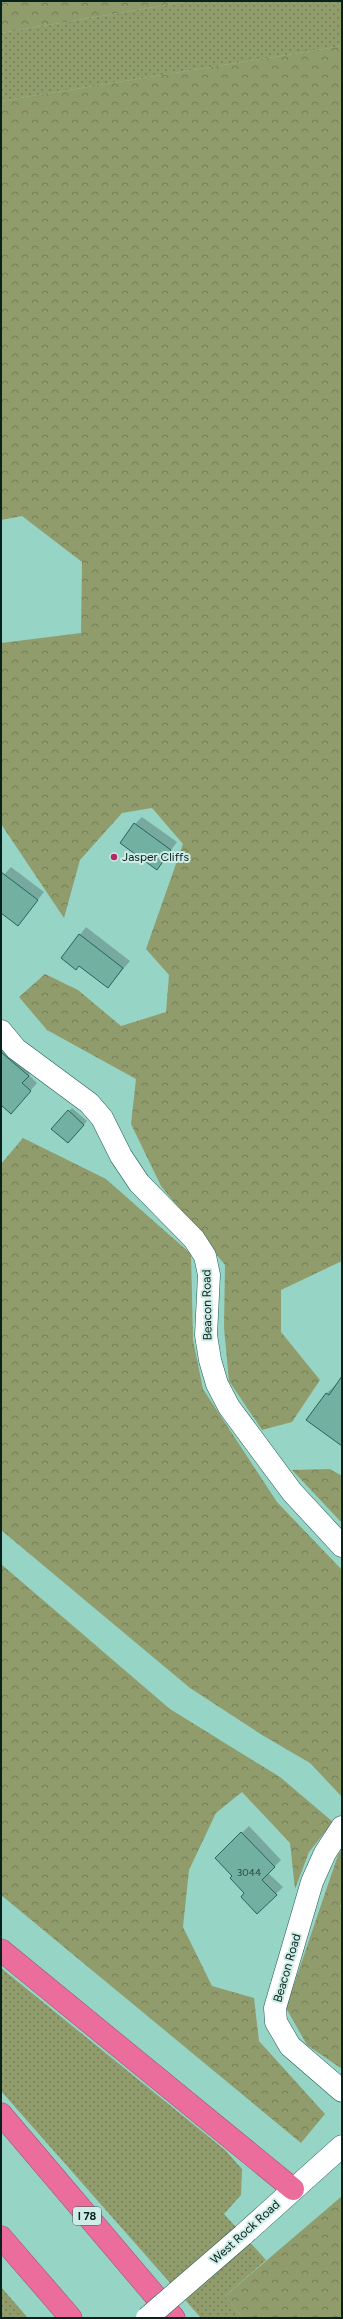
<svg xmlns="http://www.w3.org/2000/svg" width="343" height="2319" font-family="Figtree,sans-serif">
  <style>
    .grass { fill: url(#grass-dots) }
    .forest { fill: url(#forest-crowns) }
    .shadow { fill: #0003 }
    .building { fill: #72b0a2; stroke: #276559 }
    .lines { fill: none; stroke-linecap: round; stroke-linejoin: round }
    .minor-casing { stroke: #1e5d52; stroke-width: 23 }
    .highway-casing { stroke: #9b526f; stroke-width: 23 }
    .minor { stroke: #fff; stroke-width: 22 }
    .highway { stroke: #eb6d9c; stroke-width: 22 }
    .minor-bridge-casing { stroke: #1e5d52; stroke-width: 23; stroke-linecap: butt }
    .minor-bridge { stroke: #fff; stroke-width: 22 }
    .poi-dot { fill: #b32966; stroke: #cfede6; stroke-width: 1.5 }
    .labels { text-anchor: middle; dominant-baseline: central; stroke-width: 4; stroke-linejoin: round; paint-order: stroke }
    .number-label { font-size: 10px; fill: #22453e }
    .shield { fill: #cfede6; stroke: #435e59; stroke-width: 1 }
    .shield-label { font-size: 11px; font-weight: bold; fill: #07211c }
    .poi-label { font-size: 12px; fill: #07211c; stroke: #cfede6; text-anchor: start }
    .street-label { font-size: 12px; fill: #07211c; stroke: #cfede6 }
  </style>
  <defs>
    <pattern id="grass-dots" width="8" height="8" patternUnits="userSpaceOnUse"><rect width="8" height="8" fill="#919c6c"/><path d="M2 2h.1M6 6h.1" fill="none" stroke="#747f58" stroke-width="1.8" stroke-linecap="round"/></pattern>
    <pattern id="forest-crowns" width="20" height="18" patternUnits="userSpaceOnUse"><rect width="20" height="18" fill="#919c6c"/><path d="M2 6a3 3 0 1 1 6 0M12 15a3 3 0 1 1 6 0" fill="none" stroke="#747f58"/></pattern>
  </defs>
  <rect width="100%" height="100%" fill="#96d4c6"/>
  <g class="grass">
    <polygon points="190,1 342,1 342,46 1,101 1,33"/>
    <polygon points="1,1968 225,2150 242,2169 241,2195 224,2214 266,2260 225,2296 243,2318 201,2318 1,2091"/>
    <polygon points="1,2287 28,2318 1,2318"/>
  </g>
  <g class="forest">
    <polygon points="1,1 190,1 1,33"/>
    <polygon points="342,46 342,1261 281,1290 281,1332 320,1380 292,1422 262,1430 229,1381 224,1328 225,1265 161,1186 131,1124 136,1079 47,1030 19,997 45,974 78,990 121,1026 166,1012 169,975 146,949 183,844 152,808 122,813 80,860 64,918 1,824 1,643 81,633 82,562 22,516 1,520 1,101"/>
    <polygon points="23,1138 106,1179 191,1254 193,1340 203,1389 277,1502 342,1570 342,1797 310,1763 262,1735 190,1688 1,1530 1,1164"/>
    <polygon points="330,1469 342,1476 342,1523 292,1470"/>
    <polygon points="1,1564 170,1709 280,1777 333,1822 309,1852 295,1889 290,1843 242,1792 216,1813 189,1870 183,1927 212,1986 254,1998 259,2041 325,2114 301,2143 1,1895"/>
    <polygon points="342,1849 342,1903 340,1906 342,1908 342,2069 307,2045 286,2008 338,1855"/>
    <polygon points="342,2196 342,2318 243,2318 225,2296"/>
  </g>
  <g class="shadow">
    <polygon points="142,817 177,842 157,869 135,824"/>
    <polygon points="11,867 44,892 18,925 1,910 1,878"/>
    <polygon points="86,927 130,961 108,987 79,966 62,958"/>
    <polygon points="6,1044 35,1068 29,1075 37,1083 18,1105 1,1103 1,1049"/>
    <polygon points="72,1108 87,1121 72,1139 69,1111"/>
    <polygon points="342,1379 342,1445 308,1420 327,1393"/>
    <polygon points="249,1826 281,1860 268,1873 283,1887 257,1913 234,1876 216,1858"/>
  </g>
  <g class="building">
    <polygon points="134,823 171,850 157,870 120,843"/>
    <polygon points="1,872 38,900 18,926 1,913"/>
    <polygon points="79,934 123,968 108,988 79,966 76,970 61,958"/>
    <polygon points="1,1052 29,1076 22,1083 31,1091 11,1114 1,1105"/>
    <polygon points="68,1110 84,1125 68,1143 51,1129"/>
    <polygon points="342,1376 342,1446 306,1420 326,1393 329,1395"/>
    <polygon points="241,1832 275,1867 262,1880 277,1895 257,1914 241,1897 244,1893 230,1878 232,1876 215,1858"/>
  </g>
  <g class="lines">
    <defs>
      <g id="minor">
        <polyline points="1,1031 16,1049 89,1103 102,1118 121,1156 139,1183 194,1239 205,1256 209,1275 206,1335 210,1360 217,1384 229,1407 292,1492 342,1546"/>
        <polyline points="342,1827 325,1853 312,1882 275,2008 276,2022 290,2046 342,2091"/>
        <polyline points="243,2235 342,2146"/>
      </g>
      <g id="highway">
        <polyline points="1,1950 293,2189"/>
        <polyline points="1,2114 174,2318"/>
        <polyline points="1,2237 71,2318"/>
      </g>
    </defs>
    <use href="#minor" class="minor-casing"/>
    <use href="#highway" class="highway-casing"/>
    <use href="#minor" class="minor"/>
    <use href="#highway" class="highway"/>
    <defs>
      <polyline id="minor-bridge" points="147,2318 243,2235"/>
    </defs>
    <use href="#minor-bridge" class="minor-bridge-casing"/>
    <use href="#minor-bridge" class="minor-bridge"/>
  </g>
  <circle class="poi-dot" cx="114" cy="857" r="4"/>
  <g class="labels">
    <g class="number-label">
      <text x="249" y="1872">3044</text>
    </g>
    <rect class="shield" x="73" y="2207" width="28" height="18" rx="3"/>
    <g class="shield-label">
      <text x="87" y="2216">I 78</text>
    </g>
    <g class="poi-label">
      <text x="122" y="857">Jasper Cliffs</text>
    </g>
    <g class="street-label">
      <text transform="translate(207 1305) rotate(-91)">Beacon Road</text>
      <text transform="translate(287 1968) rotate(-74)">Beacon Road</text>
      <text transform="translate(245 2232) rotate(-42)">West Rock Road</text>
    </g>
  </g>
  <rect width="343" height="2319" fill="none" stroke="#07211c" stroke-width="4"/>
</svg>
